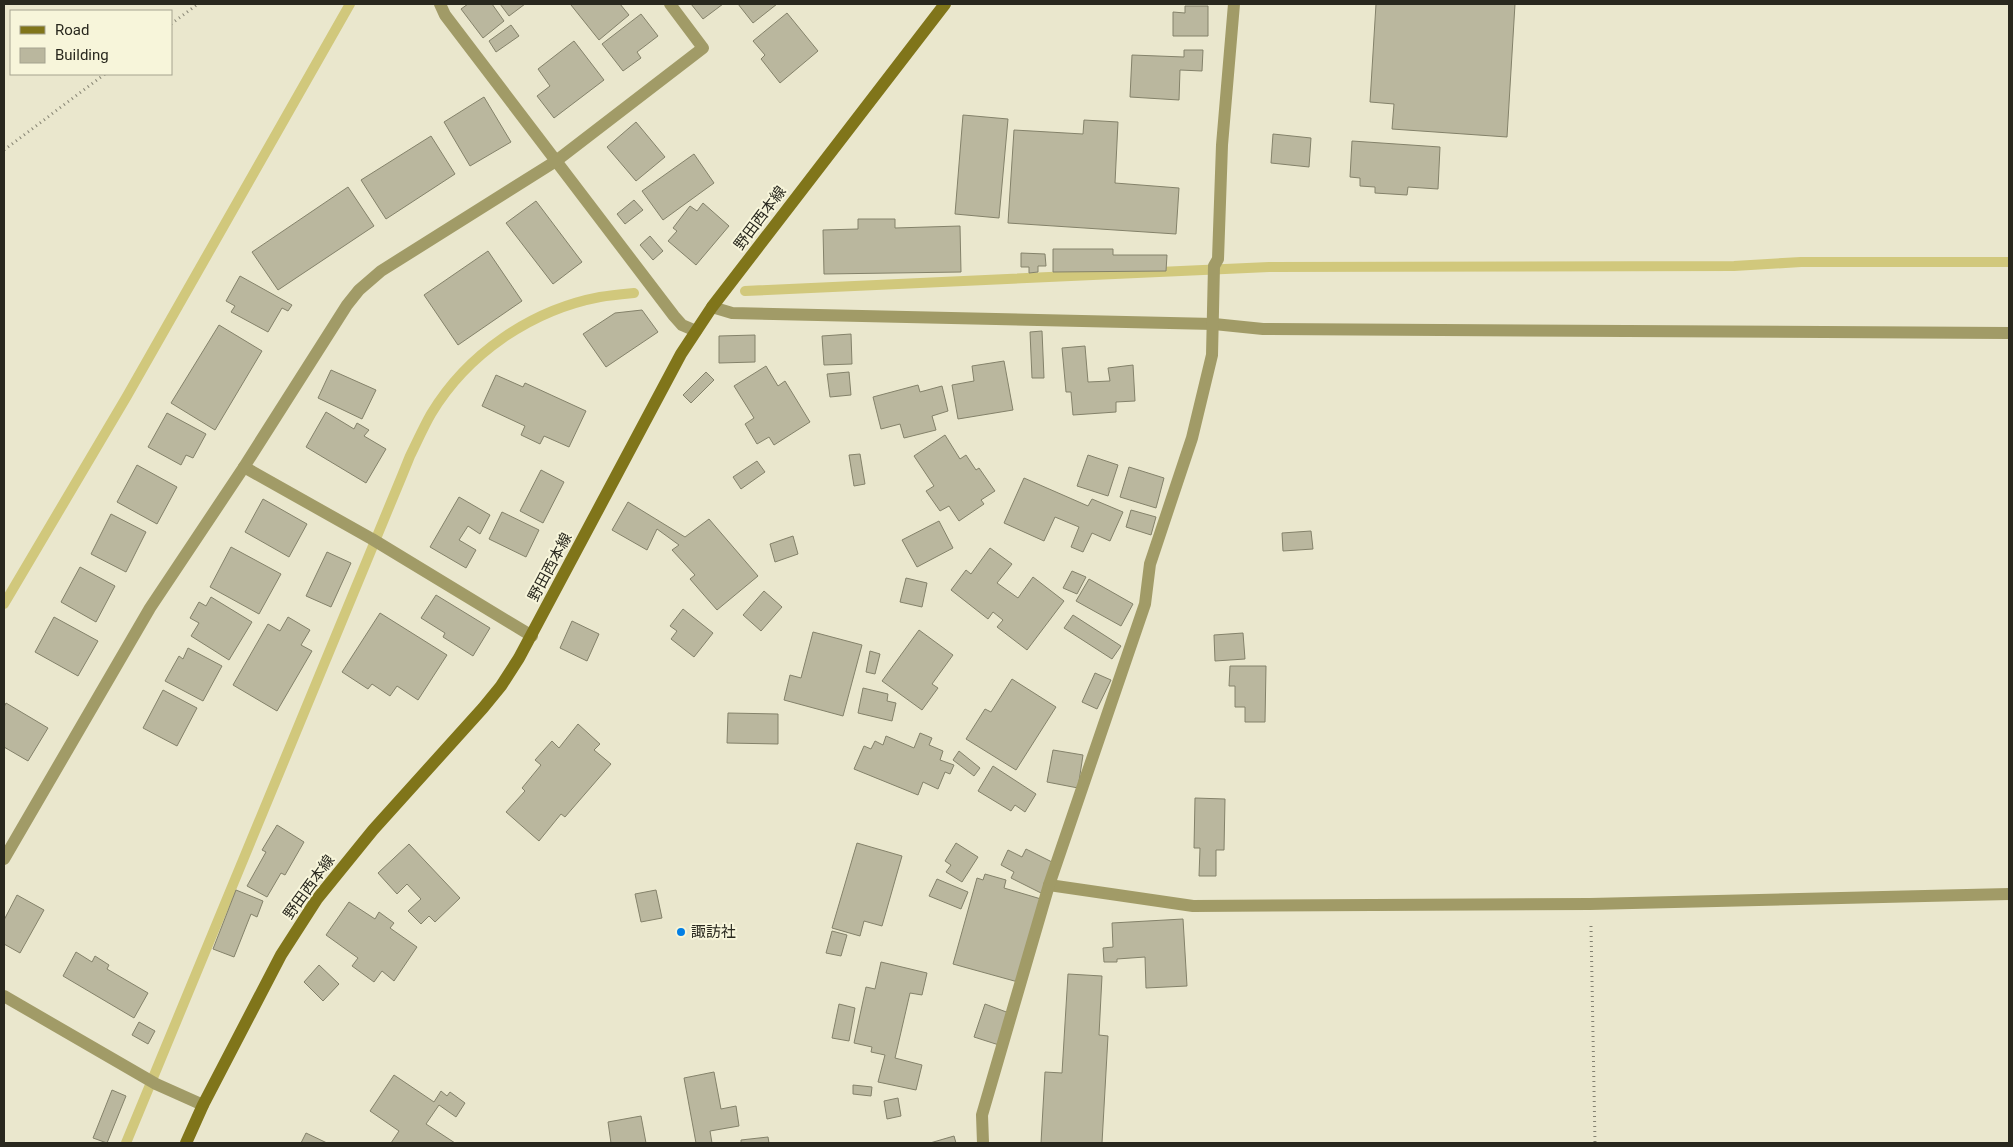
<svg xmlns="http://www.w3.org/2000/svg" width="2013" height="1147" font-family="Roboto,'Noto Sans JP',sans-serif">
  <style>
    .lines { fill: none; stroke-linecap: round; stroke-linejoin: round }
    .stream { stroke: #d1c87c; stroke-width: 10 }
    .building { fill: #bab79e; stroke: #84826a }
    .path { stroke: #848271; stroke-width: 3; stroke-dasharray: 1 4; stroke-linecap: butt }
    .minor { stroke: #a19b67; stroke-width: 12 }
    .tertiary { stroke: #a19b67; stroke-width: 12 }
    .secondary { stroke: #80751a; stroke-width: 12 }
    .poi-dot { fill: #027fe5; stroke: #f7f5da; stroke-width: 2 }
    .labels { text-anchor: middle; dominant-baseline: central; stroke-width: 4; stroke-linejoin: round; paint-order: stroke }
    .street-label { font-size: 15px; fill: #29281e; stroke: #f7f5da }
    .poi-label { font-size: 15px; fill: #29281e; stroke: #f7f5da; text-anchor: start }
  </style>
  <rect width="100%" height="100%" fill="#eae7cd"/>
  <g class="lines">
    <g class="stream">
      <polyline points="745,291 1269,267 1734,266 1801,262 2009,262"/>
      <polyline points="4,604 127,396 350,4"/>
      <path d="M126 1143C219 914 317 686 410 456 417 442 423 428 431 414 467 354 531 310 600 297 611 295 623 294 634 293"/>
    </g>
  </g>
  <g class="building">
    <polygon points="468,4 492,4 504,21 483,38 461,9"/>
    <polygon points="500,4 525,4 509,16"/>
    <polygon points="573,4 620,4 629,15 599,40 571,5"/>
    <polygon points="691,4 723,4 703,19"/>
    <polygon points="738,4 777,4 753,23"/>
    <polygon points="1376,4 1515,4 1507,137 1392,129 1394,104 1370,102"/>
    <polygon points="1185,6 1208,6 1208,36 1173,36 1173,12 1185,13"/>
    <polygon points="787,13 818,51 780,83 761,59 765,55 753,41"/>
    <polygon points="641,14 658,36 637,52 641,58 623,71 602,44"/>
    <polygon points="511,25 519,36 496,52 489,41"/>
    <polygon points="574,41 604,80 554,118 537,96 550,86 538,69"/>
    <polygon points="1184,50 1203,50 1202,71 1180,70 1179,100 1130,97 1132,55 1184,57"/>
    <polygon points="484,97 511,142 470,166 444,122"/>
    <polygon points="963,115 1008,119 999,218 955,214"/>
    <polygon points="1084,120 1118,122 1115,183 1179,188 1176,234 1008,223 1014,130 1083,134"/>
    <polygon points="636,122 665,157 636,181 607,147"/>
    <polygon points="1273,134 1311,138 1309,167 1271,163"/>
    <polygon points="431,136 455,174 386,219 361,180"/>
    <polygon points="1352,141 1440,147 1438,189 1408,187 1407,195 1375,193 1375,187 1360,186 1360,178 1350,177"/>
    <polygon points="694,154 714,183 663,220 642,191"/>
    <polygon points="348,187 374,226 278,290 252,252"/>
    <polygon points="634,200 643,210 625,224 617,214"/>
    <polygon points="536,201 582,262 553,284 506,223"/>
    <polygon points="703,203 729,226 696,265 668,241 677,231 673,228 690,206 697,211"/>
    <polygon points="858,219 895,219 895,228 960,226 961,272 824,274 823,230 858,229"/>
    <polygon points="650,236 663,251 653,260 640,245"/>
    <polygon points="1053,249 1113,249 1113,255 1167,255 1166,271 1053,272"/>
    <polygon points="488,251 522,301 458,345 424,295"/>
    <polygon points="1021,253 1045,254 1046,266 1038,266 1038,272 1029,273 1029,267 1021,267"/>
    <polygon points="240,276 292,305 288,311 282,308 268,332 231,312 235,306 226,301"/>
    <polygon points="642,310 658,332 606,367 583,334 615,313"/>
    <polygon points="219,325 262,351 215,430 171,403"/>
    <polygon points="1042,331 1044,378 1032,378 1030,332"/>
    <polygon points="851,334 852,364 824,365 822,336"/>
    <polygon points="755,335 755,362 719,363 719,336"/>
    <polygon points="1085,346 1088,382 1110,381 1108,368 1133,365 1135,401 1116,402 1116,412 1073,415 1071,392 1066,392 1062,348"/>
    <polygon points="1004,361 1013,410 958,419 952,385 974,381 972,366"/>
    <polygon points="766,366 778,386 785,381 810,422 774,445 769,437 757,444 745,424 754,418 734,386"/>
    <polygon points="331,370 376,390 362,419 318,398"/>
    <polygon points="706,372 714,380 691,403 683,395"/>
    <polygon points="849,372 851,395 830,397 827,374"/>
    <polygon points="496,375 523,387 525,383 586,411 569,447 544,436 540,444 521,435 525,426 482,406"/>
    <polygon points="918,385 920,392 942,386 948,411 932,416 936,430 904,438 900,424 881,429 873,397"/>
    <polygon points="326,412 354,429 357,423 369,430 364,436 386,449 366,483 306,447"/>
    <polygon points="167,413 206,434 193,458 186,455 181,465 148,447"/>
    <polygon points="945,435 960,459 966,455 976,470 979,468 995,491 981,500 984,504 959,521 949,506 940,511 926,491 934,486 914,456"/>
    <polygon points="860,454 865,484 854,486 849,455"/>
    <polygon points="1088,455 1118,465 1108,496 1077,486"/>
    <polygon points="757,461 765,472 741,489 733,477"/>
    <polygon points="137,465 177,487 157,524 117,502"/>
    <polygon points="1129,467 1164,478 1156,508 1120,497"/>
    <polygon points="541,470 564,482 543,523 520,511"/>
    <polygon points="1024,478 1088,506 1092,499 1123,512 1110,541 1092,533 1083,552 1071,547 1079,527 1055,517 1044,541 1004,523"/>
    <polygon points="459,497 490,515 480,534 468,526 459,540 476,550 466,568 430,547"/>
    <polygon points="263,499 307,524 289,557 245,532"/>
    <polygon points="628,502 685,537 709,519 758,576 717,610 690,579 695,575 672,550 679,545 657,529 647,550 612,530"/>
    <polygon points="1131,510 1156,517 1151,535 1126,527"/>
    <polygon points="502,512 539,530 526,557 489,539"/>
    <polygon points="111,514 146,532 126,572 91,554"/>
    <polygon points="939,521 953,548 917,567 902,540"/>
    <polygon points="1311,531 1313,549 1283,551 1282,533"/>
    <polygon points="793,536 798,554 775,562 770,544"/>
    <polygon points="231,547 281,574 259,614 210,587"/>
    <polygon points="990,548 1012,564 997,583 1018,598 1033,577 1064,601 1027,650 997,627 1003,620 993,612 988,619 951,590 966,570 971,574"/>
    <polygon points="327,552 351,563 331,607 306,596"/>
    <polygon points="80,567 115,586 96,622 61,602"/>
    <polygon points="1072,571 1086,577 1077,594 1063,588"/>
    <polygon points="906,578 927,583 922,607 900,602"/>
    <polygon points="1089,579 1133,604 1121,626 1076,601"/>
    <polygon points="764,591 782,607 761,631 743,615"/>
    <polygon points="436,595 490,628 473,656 443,637 445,633 421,618"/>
    <polygon points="211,597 252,622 229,660 191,636 199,623 190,618 199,602 206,606"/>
    <polygon points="683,609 713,633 694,657 671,639 677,631 670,626"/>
    <polygon points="380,613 447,655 418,700 397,686 390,696 372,684 368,689 342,672"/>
    <polygon points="1073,615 1121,646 1112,659 1064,628"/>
    <polygon points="54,617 98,641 78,676 35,652"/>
    <polygon points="288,617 310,630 301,645 312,651 277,711 233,685 268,624 280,631"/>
    <polygon points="572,621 599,634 587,661 560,648"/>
    <polygon points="919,630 953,655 932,684 938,688 922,710 882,681"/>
    <polygon points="813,632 862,645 843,716 784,700 790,675 801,678"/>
    <polygon points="1243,633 1245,659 1215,661 1214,635"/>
    <polygon points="188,648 222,666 203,701 165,681 179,656 183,659"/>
    <polygon points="870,651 880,654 875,674 866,672"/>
    <polygon points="1230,666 1266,666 1265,722 1245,722 1245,707 1235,707 1235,686 1229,686"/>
    <polygon points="1095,673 1111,680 1097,709 1082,702"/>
    <polygon points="1012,679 1056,707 1016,770 966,739 985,709 991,712"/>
    <polygon points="863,688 888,694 887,701 896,703 892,721 858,713"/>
    <polygon points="163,690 197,708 177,746 143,728"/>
    <polygon points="6,703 48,728 28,761 4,747 4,707"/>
    <polygon points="728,713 778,714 778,744 727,743"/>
    <polygon points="578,724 600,744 594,750 611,764 565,817 561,814 539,841 506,812 525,791 522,788 541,765 535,760 552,741 559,748"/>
    <polygon points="920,733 932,738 929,745 943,751 940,760 954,765 950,774 945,772 938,789 923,782 918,795 854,769 864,746 871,749 875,741 883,745 886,736 914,748"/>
    <polygon points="1053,750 1083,755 1078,788 1047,782"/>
    <polygon points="959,751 980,768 974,776 953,760"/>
    <polygon points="993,766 1036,794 1025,812 1015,805 1011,811 978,791"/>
    <polygon points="1195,798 1225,799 1224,850 1216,850 1216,876 1199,876 1200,848 1194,848"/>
    <polygon points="277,825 304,842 285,875 281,873 267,897 247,886 266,852 262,850"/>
    <polygon points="857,843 902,856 882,926 864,921 860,936 832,928"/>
    <polygon points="956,843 978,857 962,882 946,872 951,865 945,861"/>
    <polygon points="409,844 460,898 435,922 429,916 421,924 408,911 421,899 407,884 397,894 378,873"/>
    <polygon points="1026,849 1056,864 1041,893 1011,878 1014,872 1001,865 1008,850 1022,857"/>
    <polygon points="985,874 1006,880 1004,888 1041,899 1018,982 953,964 977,878 983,880"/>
    <polygon points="937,879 968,892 961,909 929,896"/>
    <polygon points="236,890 263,901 257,917 251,914 234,957 213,949"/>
    <polygon points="656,890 662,918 641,922 635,894"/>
    <polygon points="17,895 44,910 20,953 4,944 4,920"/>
    <polygon points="349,902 375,919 379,912 394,923 390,928 417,947 394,981 382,971 374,982 352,966 358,958 326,935"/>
    <polygon points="1183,919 1187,986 1146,988 1145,957 1117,959 1117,962 1104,962 1103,948 1113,947 1112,923"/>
    <polygon points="832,931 847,935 841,956 826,953"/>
    <polygon points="76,952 92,962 95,956 109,965 107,969 148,993 134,1018 63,976"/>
    <polygon points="881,962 927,973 922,995 910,993 895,1058 922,1065 916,1090 878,1082 885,1055 871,1052 872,1047 854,1043 866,987 875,989"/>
    <polygon points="319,965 339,984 323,1001 304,982"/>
    <polygon points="1068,974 1102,976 1099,1035 1108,1036 1102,1143 1041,1143 1045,1072 1062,1073"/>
    <polygon points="839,1004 855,1008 849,1041 832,1038"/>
    <polygon points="985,1004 1009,1013 999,1045 974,1037"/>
    <polygon points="139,1022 155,1031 148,1044 132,1035"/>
    <polygon points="714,1072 721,1109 736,1106 739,1126 710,1131 712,1143 696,1143 684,1078"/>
    <polygon points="394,1075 434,1102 441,1091 447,1096 450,1092 465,1103 456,1117 439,1105 426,1124 455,1143 391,1143 399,1131 370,1111"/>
    <polygon points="853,1085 872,1087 871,1096 853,1094"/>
    <polygon points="112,1090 126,1096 107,1143 93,1138"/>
    <polygon points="898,1098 901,1116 887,1119 884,1101"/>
    <polygon points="641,1116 646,1143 611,1143 608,1122"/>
    <polygon points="306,1133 327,1143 301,1143"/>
    <polygon points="954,1136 956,1143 930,1143"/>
    <polygon points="768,1137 769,1143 741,1143 741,1140"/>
  </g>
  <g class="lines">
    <g class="path">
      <polyline points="171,24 198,4"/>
      <polyline points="4,150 105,74"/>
      <polyline points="1591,926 1595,1143"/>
    </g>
    <g class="minor">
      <polyline points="440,4 445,15 674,316 682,325 696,331"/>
      <polyline points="712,307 732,313 1214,324"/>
      <polyline points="244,467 372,539 532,636"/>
      <polyline points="4,859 150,608 244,467 347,305 359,290 381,271 556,161 703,48 670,4"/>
      <polyline points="1049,885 1193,906 1590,904 2009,894"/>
    </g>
    <g class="tertiary">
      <polyline points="1214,324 1263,329 2009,333"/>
      <polyline points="4,996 156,1084 203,1105"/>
      <polyline points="983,1143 982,1115 1049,885 1145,604 1150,564 1192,438 1212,355 1214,266 1218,259 1222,145 1234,4"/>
    </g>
    <polyline class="secondary" points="186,1143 203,1105 281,955 317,899 373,830 483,708 501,686 519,658 681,354 712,307 945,4"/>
  </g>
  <circle class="poi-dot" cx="681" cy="932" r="5"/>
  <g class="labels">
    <g class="street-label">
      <text transform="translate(760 218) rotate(-53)">野田西本線</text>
      <text transform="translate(550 567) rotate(-62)">野田西本線</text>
      <text transform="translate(309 887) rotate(-54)">野田西本線</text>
    </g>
    <g class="poi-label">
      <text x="691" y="932">諏訪社</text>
    </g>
  </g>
  <rect width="2013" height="1147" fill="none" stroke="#29281e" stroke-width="10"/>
  <rect x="10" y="10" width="162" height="65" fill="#f7f5da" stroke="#a5a38f"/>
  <rect x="20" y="26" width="25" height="8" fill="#80751a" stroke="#a5a38f"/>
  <text x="55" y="35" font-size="15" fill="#29281e">Road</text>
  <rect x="20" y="48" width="25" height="15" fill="#bab79e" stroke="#a5a38f"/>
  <text x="55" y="60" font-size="15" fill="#29281e">Building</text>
</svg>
